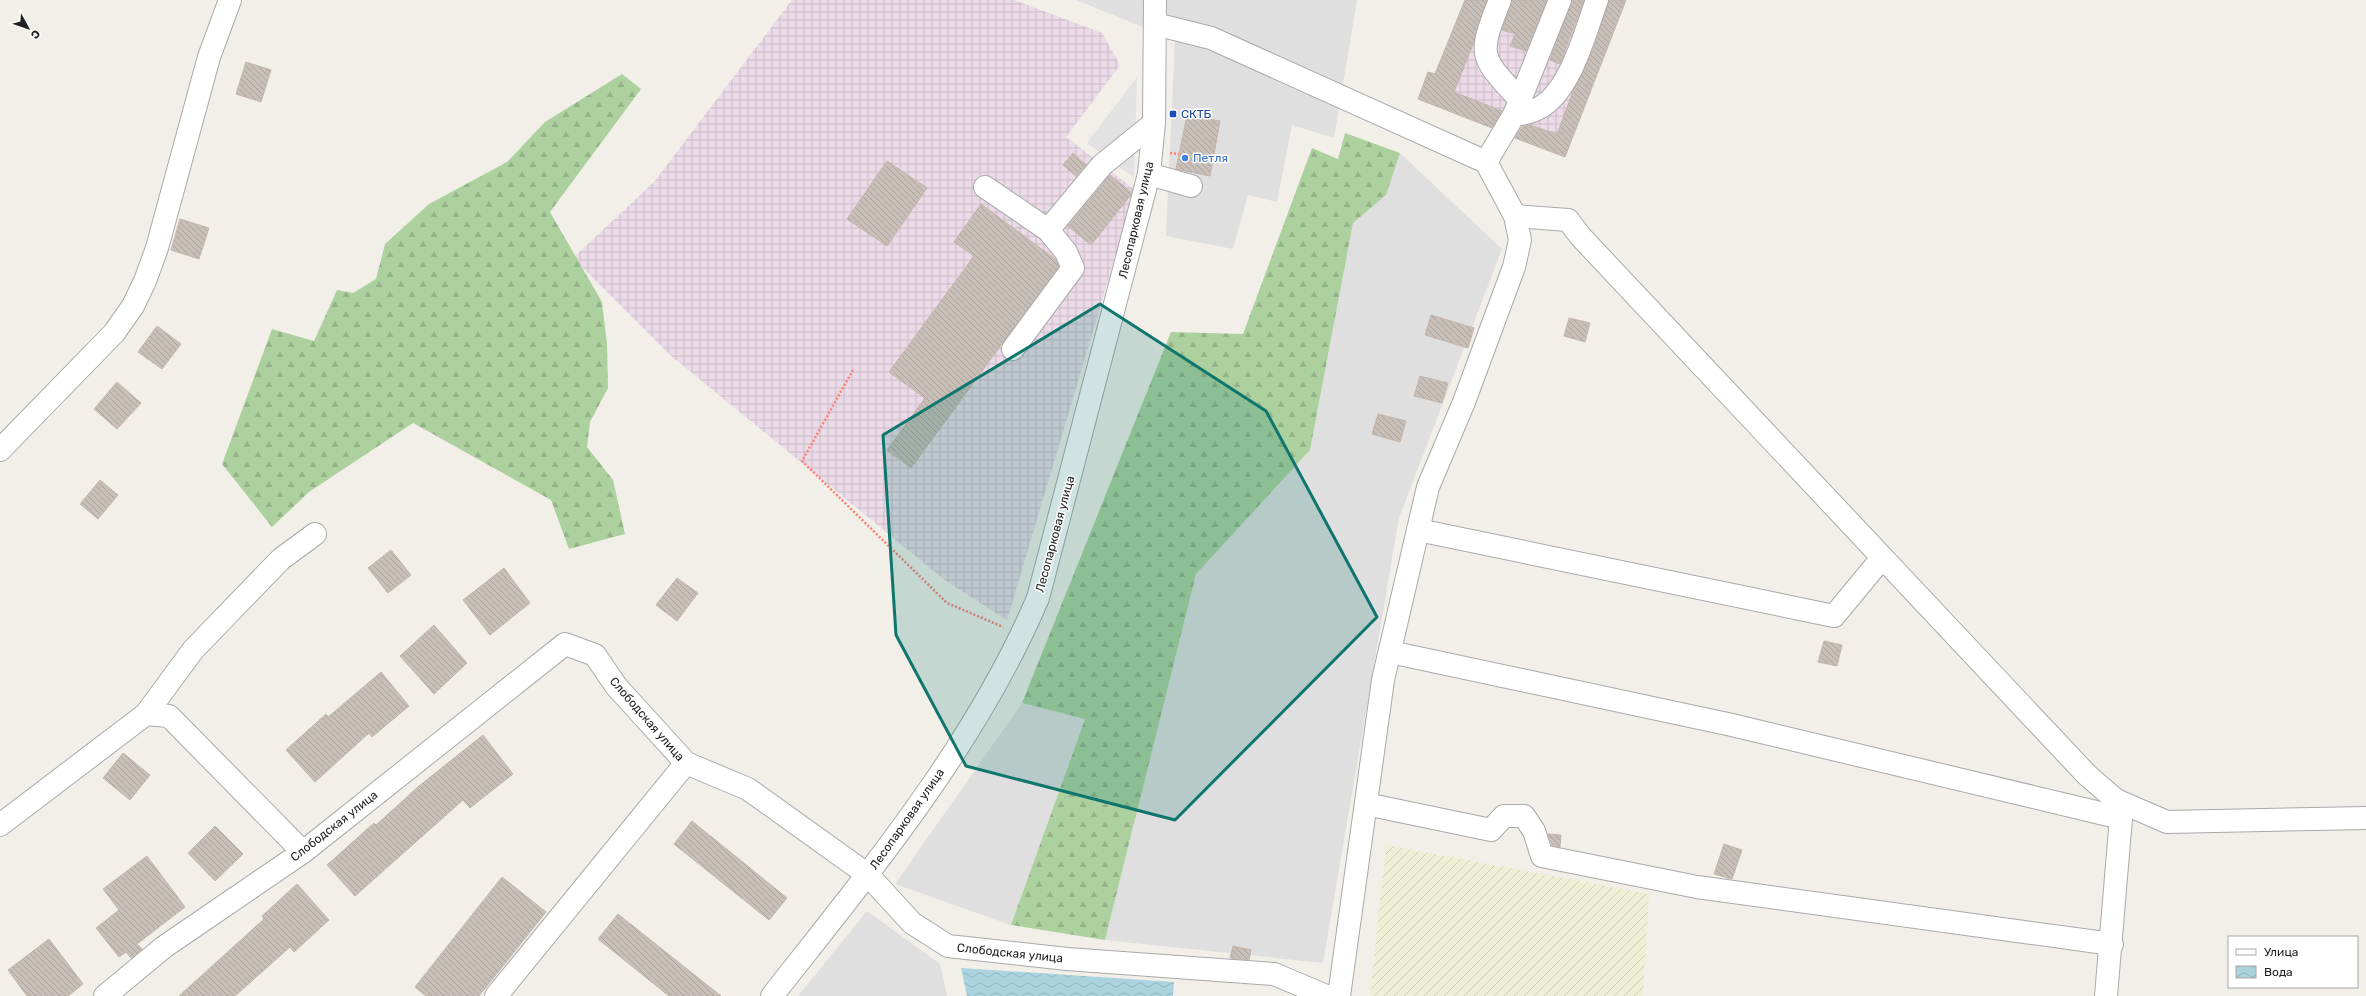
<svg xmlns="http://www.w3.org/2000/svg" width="2366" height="996" font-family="Rubik,sans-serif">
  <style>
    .residential { fill: #e0dfdf }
    .industrial { fill: url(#industrial-grid) }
    .farmland { fill: url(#farmland-furrows) }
    .forest { fill: url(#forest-firs) }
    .parking { fill: #e2e2e2 }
    .water { fill: url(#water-waves) }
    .building { fill: url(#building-back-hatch); stroke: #c4b6ab }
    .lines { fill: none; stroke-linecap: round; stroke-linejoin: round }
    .minor-casing { stroke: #a9a9a9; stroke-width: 24 }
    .path { stroke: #fa8072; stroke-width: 2.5; stroke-dasharray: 2 2; stroke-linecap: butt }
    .minor { stroke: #fff; stroke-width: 22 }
    .marked { fill: #0f766e; fill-opacity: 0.2; stroke: #0f766e; stroke-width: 3; stroke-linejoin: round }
    .transit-dot { fill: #1a4fb4; stroke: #fff; stroke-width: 1.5 }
    .shop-dot { fill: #3f7fe0; stroke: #fff; stroke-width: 1.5 }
    .labels { text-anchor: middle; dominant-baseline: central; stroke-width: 3; stroke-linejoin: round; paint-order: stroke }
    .transit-label { font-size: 12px; fill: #164399; stroke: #fff; text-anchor: start }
    .shop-label { font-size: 12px; fill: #366cbe; stroke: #fff; text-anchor: start }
    .street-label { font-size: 12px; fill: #222; stroke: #fff }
  </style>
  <defs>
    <pattern id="industrial-grid" width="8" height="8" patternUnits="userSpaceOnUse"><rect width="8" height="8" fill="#ebdbe8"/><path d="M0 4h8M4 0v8" fill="none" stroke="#c9bcc7"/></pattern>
    <pattern id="farmland-furrows" width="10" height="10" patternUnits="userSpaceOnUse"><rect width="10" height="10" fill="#eef0d5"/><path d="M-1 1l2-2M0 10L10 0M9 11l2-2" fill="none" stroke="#ccceb7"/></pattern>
    <pattern id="forest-firs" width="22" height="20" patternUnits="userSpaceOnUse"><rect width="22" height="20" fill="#add19e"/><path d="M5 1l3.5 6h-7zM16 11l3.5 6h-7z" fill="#95b388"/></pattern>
    <pattern id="water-waves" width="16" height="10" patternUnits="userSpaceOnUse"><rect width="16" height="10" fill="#aad3df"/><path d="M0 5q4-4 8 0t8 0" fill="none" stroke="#92b5bf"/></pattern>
    <pattern id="building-back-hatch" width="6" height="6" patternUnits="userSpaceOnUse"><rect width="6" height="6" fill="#c7bfb8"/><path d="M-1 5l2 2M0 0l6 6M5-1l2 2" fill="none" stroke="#aba49e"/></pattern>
  </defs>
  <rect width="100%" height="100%" fill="#f2efe9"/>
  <g class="residential">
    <polygon points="1076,0 1357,0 1334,138 1292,125 1277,202 1248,195 1233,249 1166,236 1175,40"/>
    <polygon points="1400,153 1502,249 1399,518 1323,963 1105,940 1196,573 1310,450 1353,223 1386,195"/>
    <polygon points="1022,703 1085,718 1011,925 895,884"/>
    <polygon points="867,911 940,964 947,996 798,996"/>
  </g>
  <g class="industrial">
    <polygon points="792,0 1014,0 1102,33 1120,65 1066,137 1135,190 1007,620 946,581 670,355 573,258 654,182"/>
    <polygon points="1465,0 1626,0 1565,157 1418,99 1428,72 1435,74"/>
  </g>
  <polygon class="farmland" points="1386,845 1649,894 1643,996 1370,996"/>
  <g class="forest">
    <polygon points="622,74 641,89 550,212 602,302 607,344 608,388 590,422 587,447 613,480 625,534 569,549 551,500 413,423 309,492 272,527 222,464 272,329 314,341 337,290 353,293 376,279 385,244 429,204 507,162 545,122"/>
    <polygon points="1345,133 1400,153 1386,195 1353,223 1310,450 1196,574 1105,940 1011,925 1085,719 1022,703 1171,332 1243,334 1312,148 1338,159"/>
  </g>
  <polygon class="parking" points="1137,77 1134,178 1087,143"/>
  <polygon class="water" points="961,968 1174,982 1173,996 967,996"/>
  <g class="building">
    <polygon points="1465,0 1487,0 1474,42 1454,92 1502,111 1492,128 1418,99 1428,72 1435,74"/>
    <polygon points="1512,0 1547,0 1526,51 1510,46 1515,34 1502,30"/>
    <polygon points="1572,0 1584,0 1560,64 1550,60"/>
    <polygon points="1609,0 1626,0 1565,157 1515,138 1522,127 1530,125 1557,134 1574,89 1593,50"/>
    <polygon points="246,62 271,70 261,102 236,94"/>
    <polygon points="1187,115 1220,121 1210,176 1176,169"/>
    <polygon points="1073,153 1086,165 1076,176 1063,165"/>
    <polygon points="887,161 927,188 887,246 847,219"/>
    <polygon points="1110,175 1131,192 1130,196 1091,245 1068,226"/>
    <polygon points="981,204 1055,259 1059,266 911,468 887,450 925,398 889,372 974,256 954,242"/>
    <polygon points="180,219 209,228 199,259 171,250"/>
    <polygon points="1431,315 1474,328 1468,348 1425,335"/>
    <polygon points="1569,318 1590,323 1585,342 1564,336"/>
    <polygon points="157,326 181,344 162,369 138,352"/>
    <polygon points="1420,376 1448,383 1442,403 1414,396"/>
    <polygon points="117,382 141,403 117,429 94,409"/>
    <polygon points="1378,414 1406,421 1400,442 1372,434"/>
    <polygon points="100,480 118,495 98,519 80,504"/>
    <polygon points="391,550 411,575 388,593 368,568"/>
    <polygon points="504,568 530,603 490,635 463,600"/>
    <polygon points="677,578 698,593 677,621 656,605"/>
    <polygon points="434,625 467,663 434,694 400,656"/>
    <polygon points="1824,641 1842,645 1837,666 1818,662"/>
    <polygon points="381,672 409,706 372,737 369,733 315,782 286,750 326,714 328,717"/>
    <polygon points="483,735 513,774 470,808 463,800 355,896 327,865 374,823 376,825 419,786"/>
    <polygon points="123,753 150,775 130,800 103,778"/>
    <polygon points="692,821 787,898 769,920 674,844"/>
    <polygon points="215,826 243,854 215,881 188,853"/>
    <polygon points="1548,834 1561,835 1560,847 1552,845"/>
    <polygon points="1724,844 1742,850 1732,879 1714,874"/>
    <polygon points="147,856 185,907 137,944 142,949 131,958 126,952 119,957 96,928 119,910 103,889"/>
    <polygon points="502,877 546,912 479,996 426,996 415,987"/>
    <polygon points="297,884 329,920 294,952 290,947 235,996 179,996 264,919 262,916"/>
    <polygon points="618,914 721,996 669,996 598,939"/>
    <polygon points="49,939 83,984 68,996 27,996 8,970"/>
    <polygon points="1233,946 1251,950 1249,960 1230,958"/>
  </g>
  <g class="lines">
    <defs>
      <g id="minor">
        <path d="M1500 0C1477 58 1480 56 1521 101"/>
        <polyline points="1155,24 1211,38 1486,162 1515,216 1520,240 1514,267 1464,402 1428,487 1383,680 1339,996"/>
        <polyline points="1514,115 1560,0"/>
        <path d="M1486 162 1514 115C1521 114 1529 113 1535 110 1570 96 1585 32 1597 0"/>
        <polyline points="1149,174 1191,186"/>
        <polyline points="985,187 1048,230 1102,165 1154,123"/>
        <polyline points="1515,216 1568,220 1581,237 2087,775 2116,800 2167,822 2366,818"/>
        <polyline points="1013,349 1073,268 1066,252 1048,230"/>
        <polyline points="0,450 114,333 133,306 145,281 157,248 209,57 230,0"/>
        <polyline points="1418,530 1834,616 1882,558"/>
        <polyline points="1390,652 1732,725 2121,818"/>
        <polyline points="146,714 193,650 281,559 315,534"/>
        <polyline points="1366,804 1491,830 1504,816 1524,816 1534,831 1542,856 1697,887 2112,944"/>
        <polyline points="0,825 146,714 169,716 303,852"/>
        <polyline points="105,996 164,947 303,852 565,644 595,655 616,686 686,763 748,789 868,875 912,923 948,946 1067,959 1274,974 1326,996"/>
        <polyline points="496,996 686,763"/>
        <path d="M772 996C870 871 975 746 1038 598L1149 174 1154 123 1155 0"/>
        <polyline points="2106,996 2121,818 2112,807"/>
      </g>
    </defs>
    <use href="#minor" class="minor-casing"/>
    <g class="path">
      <polyline points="1170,153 1179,154"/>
      <polyline points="853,370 802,461 947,603 1003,627"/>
    </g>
    <use href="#minor" class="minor"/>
  </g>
  <path class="marked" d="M1100 304 1266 411 1377 617 1175 820 966 766 896 635 883 435Z"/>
  <rect class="transit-dot" x="1169" y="110" width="8" height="8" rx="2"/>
  <circle class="shop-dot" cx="1185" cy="158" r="4"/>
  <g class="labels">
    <g class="transit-label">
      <text x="1181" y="114">СКТБ</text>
    </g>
    <g class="shop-label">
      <text x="1193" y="158">Петля</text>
    </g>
    <g class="street-label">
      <text transform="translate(1136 220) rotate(-77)">Лесопарковая улица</text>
      <text transform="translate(1055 534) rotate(-75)">Лесопарковая улица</text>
      <text transform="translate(647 719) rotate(49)">Слободская улица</text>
      <text transform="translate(907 819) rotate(-55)">Лесопарковая улица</text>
      <text transform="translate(334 826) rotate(-38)">Слободская улица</text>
      <text transform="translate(1010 953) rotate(6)">Слободская улица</text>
    </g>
  </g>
  <rect x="2228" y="936" width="130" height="52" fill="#ffffff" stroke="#a7a7a7"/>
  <rect x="2236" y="949" width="20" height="6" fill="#ffffff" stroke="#a7a7a7"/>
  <text x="2264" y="956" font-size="12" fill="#222222">Улица</text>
  <rect x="2236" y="966" width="20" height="12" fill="url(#water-waves)" stroke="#a7a7a7"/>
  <text x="2264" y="976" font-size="12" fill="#222222">Вода</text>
  <g transform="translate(28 28) rotate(130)" stroke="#ffffff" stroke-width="3" paint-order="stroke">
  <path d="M0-3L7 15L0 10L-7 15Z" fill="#222222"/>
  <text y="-6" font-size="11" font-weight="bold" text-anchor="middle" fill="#222222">С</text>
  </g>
</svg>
